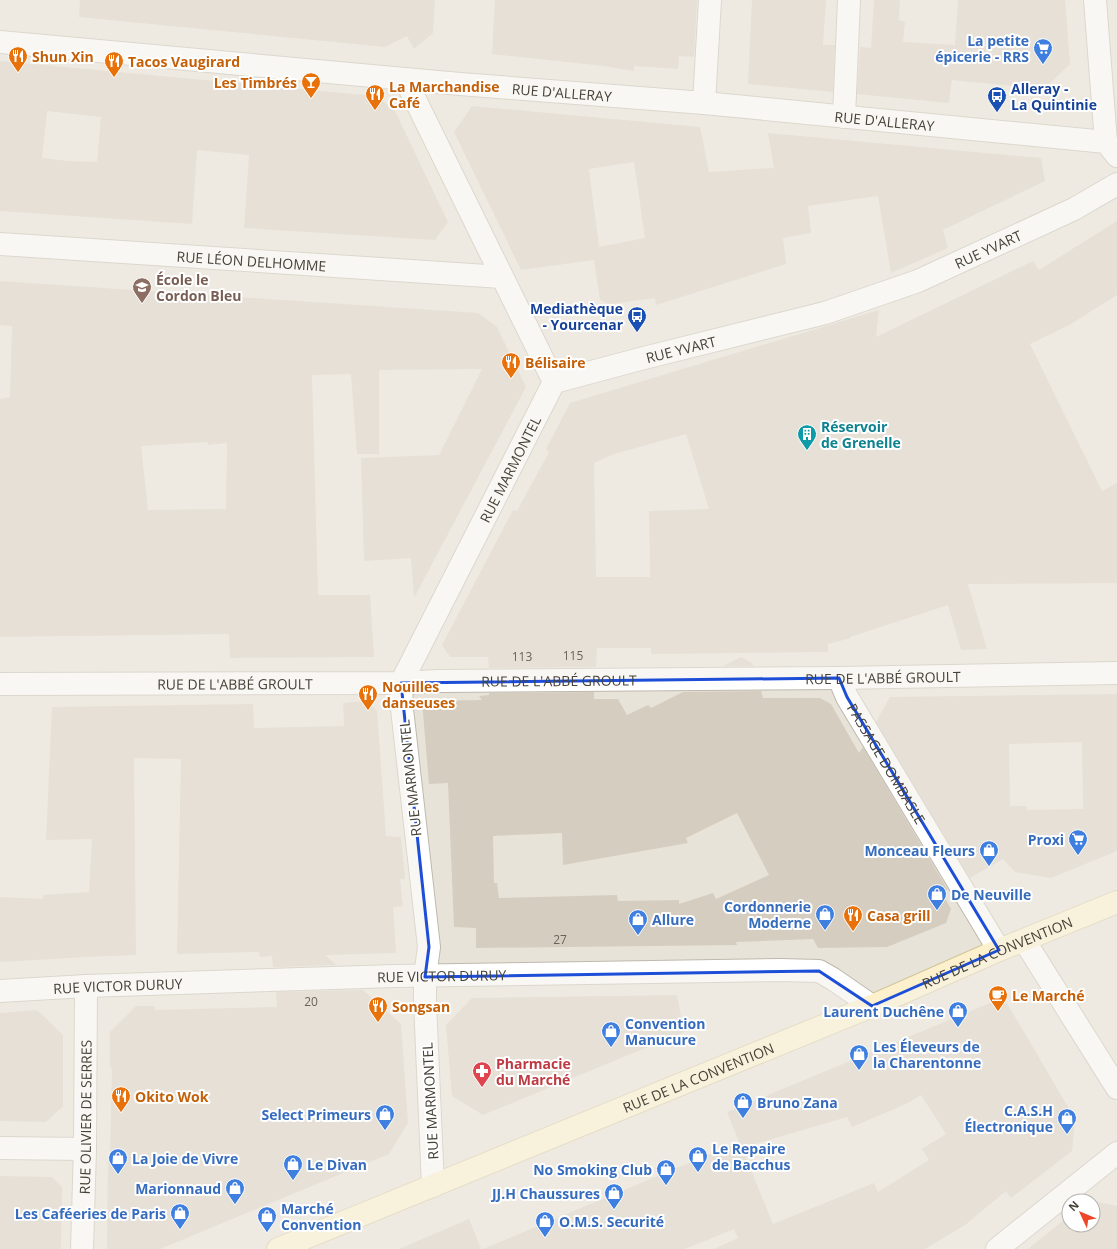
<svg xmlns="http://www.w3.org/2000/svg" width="1117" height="1249" font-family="'Open Sans',sans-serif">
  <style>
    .residential { fill: #e7e3d8; fill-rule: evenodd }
    .building { fill: #d5cdc0; fill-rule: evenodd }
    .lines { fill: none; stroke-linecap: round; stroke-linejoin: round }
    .pedestrian-casing { stroke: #bfb9ad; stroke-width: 24 }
    .minor-casing { stroke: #bfb9ad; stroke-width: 24 }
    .secondary-casing { stroke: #d1c49c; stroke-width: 24 }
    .pedestrian { stroke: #fff; stroke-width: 22 }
    .minor { stroke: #fff; stroke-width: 22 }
    .secondary { stroke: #fcf1cc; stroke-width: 22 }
    .marked { fill: none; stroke: #1d4ed8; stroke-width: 3; stroke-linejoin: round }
    .labels { text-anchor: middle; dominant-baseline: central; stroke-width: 4; stroke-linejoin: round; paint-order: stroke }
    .number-label { font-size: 12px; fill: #6a655a }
    .shop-label { font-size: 14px; font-weight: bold; fill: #366cbe; stroke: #fff; text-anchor: end }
    .food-label { font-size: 14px; font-weight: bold; fill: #c56008; stroke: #fff; text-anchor: start }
    .transit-label { font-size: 14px; font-weight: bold; fill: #164399; stroke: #fff; text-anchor: start }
    .street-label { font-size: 14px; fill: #474238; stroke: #fff }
    .education-label { font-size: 14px; font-weight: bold; fill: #785e54; stroke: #fff; text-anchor: start }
    .culture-label { font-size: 14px; font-weight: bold; fill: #0d838f; stroke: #fff; text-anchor: start }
    .health-label { font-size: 14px; font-weight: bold; fill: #be3a42; stroke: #fff; text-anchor: start }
  </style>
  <rect width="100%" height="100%" fill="#f4f1ea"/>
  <path class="residential" d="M0 0H1117V1249H0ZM1069 1201H1093V1225H1069Z"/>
  <g class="building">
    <polygon points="80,0 435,0 433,33 414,49 407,36 385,47 79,17"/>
    <polygon points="495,0 697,0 694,57 679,56 678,69 634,66 634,71 604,66 492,54"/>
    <polygon points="752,0 826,0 823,45 835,45 833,92 748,84"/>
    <polygon points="874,0 900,0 899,20 905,22 903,42 955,45 958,0 1065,0 1070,64 1044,89 952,80 949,103 857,94 860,47 871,48"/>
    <path d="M0 61 376 96 394 109 448 222 435 240 244 228 249 155 197 150 192 224 0 211ZM47 111 101 117 97 162 68 161 42 158Z"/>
    <path d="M472 106 700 127 709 172 774 168 768 133 1041 158 1045 181 943 230 948 248 891 273 878 196 808 206 811 233 783 238 786 264 656 305 655 298 610 304 600 300 594 260 521 270 454 132ZM634 162 645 238 599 247 589 169Z"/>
    <path d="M1117 221V295L1071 324 1030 344 1102 491 1117 483V583L968 584 987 649 961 650 948 605 850 637 851 638 828 644V652L651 654V648H597L596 667 489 668 488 657H450L442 645 513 510 517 511 549 452 546 449 570 403 879 310 876 337 1033 261 1039 270ZM686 434 709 509 649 511 650 577H596L594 463 614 454Z"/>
    <path d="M0 281 478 313 497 327 526 387 414 598 411 558 364 561 361 458 439 455 482 369 379 370V454H357L351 374 312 375 318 595H370L374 657 230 658 229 634 0 637V399L10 397 12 326 0 325ZM208 442V445L227 443 226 509 148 510 141 446Z"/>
    <polygon points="741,657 752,663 753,666 723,666"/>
    <path d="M761 691 763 698H820L831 704 859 753 863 747 948 890 942 893 951 909 946 923 887 947 818 948 813 939 736 942 737 945 476 948V928L454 927 448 783 429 784 422 701 482 700 479 696 489 695V693L594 692V699H618L627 715 648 705 651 708 683 692ZM737 813 769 875 716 899 713 893 679 904V900L618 901 617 895 499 898 497 883H494L493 836 562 833 563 865 688 843 686 838Z"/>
    <path d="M1117 694V851L1051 878 1015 872 1003 859 970 878 876 722 890 697ZM1082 742 1083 809 1027 810V806H1010L1009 744Z"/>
    <polygon points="367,701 377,711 386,836 401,837 405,879 400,879 403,906 393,907 396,953 325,955 336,965 273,967 272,956 260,957 259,952 177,954 181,759 134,758 136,955 86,957 0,962 0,897 43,899 43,895 89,892 92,839 46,840 52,707 253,704 254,728 344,726 343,703"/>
    <polygon points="363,990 401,1024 408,1123 389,1154 160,1249 107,1249 108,1156 110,1156 112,1068 110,1067 110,1032 136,1006 155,1006 155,1010 277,1007 276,992"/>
    <polygon points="677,995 684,1032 483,1115 452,1096 446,1025 472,998"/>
    <path d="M995 1001 1007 1003 1075 1119 1072 1151 1011 1198 1006 1191 965 1225 925 1249H714L738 1238 734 1229 685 1249H483L739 1142 727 1112ZM921 1095 946 1134 922 1149 929 1160 878 1192 874 1183 773 1224 742 1148 847 1117 852 1127 906 1104Z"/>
    <polygon points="37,1010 63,1035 63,1106 46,1122 0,1121 0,1013"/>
    <polygon points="0,1176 52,1177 62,1187 61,1249 0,1249"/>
    <polygon points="1093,1201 1117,1206 1117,1249 1028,1249 1069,1216 1069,1225 1093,1225"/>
    <polygon points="469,1219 481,1249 399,1249"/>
  </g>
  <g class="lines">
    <defs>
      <g id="pedestrian">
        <polyline points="704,103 710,0"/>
        <polyline points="844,117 849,0"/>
        <path id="s1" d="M839 678 847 697 999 950"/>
      </g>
      <g id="minor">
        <polyline points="1095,0 1106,142"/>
        <path id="s2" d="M0 42 460 84 704 103 1106 142 1117 156"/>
        <polyline points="405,79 554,382"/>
        <path id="s3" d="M0 244 502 277"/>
        <path id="s4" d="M554 382 644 358 825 313 918 281 1074 209 1117 184"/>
        <path id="s5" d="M0 684 401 683 438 681 839 678 1117 673"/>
        <polyline points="1024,940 1117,1088"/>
        <path id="s6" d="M0 991 86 986 395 976 780 970 819 971 833 979 872 1006"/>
        <polyline points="0,1148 85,1149"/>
        <path id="s7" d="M433 1186 425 1002V977L429 947 402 709 401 683 554 382"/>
        <path id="s8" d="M82 1249 85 1149 86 986"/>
        <polyline points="997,1249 1117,1153"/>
      </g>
      <g id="secondary">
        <path id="s9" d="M278 1249 872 1006 999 950 1117 902"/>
      </g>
    </defs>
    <use href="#pedestrian" class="pedestrian-casing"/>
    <use href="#minor" class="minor-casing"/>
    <use href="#secondary" class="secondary-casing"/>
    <use href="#pedestrian" class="pedestrian"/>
    <use href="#minor" class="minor"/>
    <use href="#secondary" class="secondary"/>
  </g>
  <path d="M0 0H1117V1249H0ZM839 678 847 697 999 950 872 1006 819 971 425 977 429 947 401 683Z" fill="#f4f1ea" fill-opacity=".55" fill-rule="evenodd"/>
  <path class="marked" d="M839 678 847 697 999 950 872 1006 819 971 425 977 429 947 401 683Z"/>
  <defs>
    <symbol id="supermarket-pin" viewBox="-11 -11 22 30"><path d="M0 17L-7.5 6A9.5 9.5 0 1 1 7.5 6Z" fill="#3f7fe0" stroke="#fff"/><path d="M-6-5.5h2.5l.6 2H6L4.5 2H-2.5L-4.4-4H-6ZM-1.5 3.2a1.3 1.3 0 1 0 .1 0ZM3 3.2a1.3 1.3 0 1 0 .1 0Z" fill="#fff"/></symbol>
    <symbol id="restaurant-pin" viewBox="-11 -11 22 30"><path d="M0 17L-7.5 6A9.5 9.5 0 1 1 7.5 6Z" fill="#e8710a" stroke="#fff"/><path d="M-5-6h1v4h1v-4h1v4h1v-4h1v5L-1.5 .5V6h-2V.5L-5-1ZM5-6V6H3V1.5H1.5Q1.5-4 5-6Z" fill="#fff"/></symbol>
    <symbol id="bar-pin" viewBox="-11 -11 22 30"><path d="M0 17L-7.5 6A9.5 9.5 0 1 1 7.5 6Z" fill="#e8710a" stroke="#fff"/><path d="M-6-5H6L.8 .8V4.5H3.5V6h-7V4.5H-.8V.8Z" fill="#fff"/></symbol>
    <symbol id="bus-pin" viewBox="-11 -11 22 30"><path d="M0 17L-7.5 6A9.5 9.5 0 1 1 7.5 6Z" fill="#1a4fb4" stroke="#fff"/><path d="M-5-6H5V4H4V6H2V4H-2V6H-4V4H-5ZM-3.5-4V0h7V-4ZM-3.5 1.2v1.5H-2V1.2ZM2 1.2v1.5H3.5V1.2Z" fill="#fff"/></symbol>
    <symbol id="school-pin" viewBox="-11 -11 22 30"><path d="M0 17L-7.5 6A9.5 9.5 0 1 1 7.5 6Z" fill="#8d6e63" stroke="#fff"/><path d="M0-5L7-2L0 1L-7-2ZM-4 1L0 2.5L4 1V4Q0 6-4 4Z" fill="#fff"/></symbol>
    <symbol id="building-pin" viewBox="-11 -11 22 30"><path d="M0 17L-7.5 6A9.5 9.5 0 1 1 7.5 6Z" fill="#0f9aa8" stroke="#fff"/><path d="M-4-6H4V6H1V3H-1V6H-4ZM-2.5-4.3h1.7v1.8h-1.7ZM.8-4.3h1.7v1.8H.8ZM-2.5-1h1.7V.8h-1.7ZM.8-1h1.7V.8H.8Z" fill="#fff"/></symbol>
    <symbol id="shop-pin" viewBox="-11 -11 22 30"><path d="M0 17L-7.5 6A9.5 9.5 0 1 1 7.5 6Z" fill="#3f7fe0" stroke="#fff"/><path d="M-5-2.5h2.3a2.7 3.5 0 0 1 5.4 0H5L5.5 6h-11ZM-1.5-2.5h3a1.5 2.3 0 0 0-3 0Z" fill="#fff"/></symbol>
    <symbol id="cafe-pin" viewBox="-11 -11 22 30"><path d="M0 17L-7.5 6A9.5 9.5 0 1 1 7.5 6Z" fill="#e8710a" stroke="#fff"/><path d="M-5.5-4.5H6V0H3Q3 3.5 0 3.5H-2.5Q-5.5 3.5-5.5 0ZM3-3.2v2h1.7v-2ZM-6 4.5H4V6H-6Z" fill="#fff"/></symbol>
    <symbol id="pharmacy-pin" viewBox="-11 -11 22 30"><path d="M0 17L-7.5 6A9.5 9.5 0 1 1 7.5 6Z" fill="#e0444e" stroke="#fff"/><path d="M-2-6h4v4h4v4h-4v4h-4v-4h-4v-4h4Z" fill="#fff"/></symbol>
  </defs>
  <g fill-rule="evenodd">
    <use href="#supermarket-pin" x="1032" y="37" width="22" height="30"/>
    <use href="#restaurant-pin" x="7" y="45" width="22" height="30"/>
    <use href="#restaurant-pin" x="103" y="50" width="22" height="30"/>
    <use href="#bar-pin" x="300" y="71" width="22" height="30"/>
    <use href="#restaurant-pin" x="364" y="83" width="22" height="30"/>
    <use href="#bus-pin" x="986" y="85" width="22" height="30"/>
    <use href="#school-pin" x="131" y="276" width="22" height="30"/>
    <use href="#bus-pin" x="626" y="305" width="22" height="30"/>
    <use href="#restaurant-pin" x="500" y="351" width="22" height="30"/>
    <use href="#building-pin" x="796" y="423" width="22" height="30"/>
    <use href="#restaurant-pin" x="357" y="683" width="22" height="30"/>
    <use href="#supermarket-pin" x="1067" y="828" width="22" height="30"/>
    <use href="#shop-pin" x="978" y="839" width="22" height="30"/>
    <use href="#shop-pin" x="926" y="883" width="22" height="30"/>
    <use href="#shop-pin" x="814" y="903" width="22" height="30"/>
    <use href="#restaurant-pin" x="842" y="904" width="22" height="30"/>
    <use href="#shop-pin" x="627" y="908" width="22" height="30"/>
    <use href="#cafe-pin" x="987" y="984" width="22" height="30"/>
    <use href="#restaurant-pin" x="367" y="995" width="22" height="30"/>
    <use href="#shop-pin" x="947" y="1000" width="22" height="30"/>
    <use href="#shop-pin" x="600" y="1020" width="22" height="30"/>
    <use href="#shop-pin" x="848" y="1043" width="22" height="30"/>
    <use href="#pharmacy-pin" x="471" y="1060" width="22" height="30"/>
    <use href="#restaurant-pin" x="110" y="1085" width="22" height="30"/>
    <use href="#shop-pin" x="732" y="1091" width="22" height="30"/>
    <use href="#shop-pin" x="374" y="1103" width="22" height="30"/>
    <use href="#shop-pin" x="1056" y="1107" width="22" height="30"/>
    <use href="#shop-pin" x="687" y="1145" width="22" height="30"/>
    <use href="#shop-pin" x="107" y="1147" width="22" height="30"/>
    <use href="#shop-pin" x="282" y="1153" width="22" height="30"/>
    <use href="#shop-pin" x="655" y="1158" width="22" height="30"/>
    <use href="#shop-pin" x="224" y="1177" width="22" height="30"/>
    <use href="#shop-pin" x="603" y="1182" width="22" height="30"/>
    <use href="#shop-pin" x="169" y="1202" width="22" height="30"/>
    <use href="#shop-pin" x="256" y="1205" width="22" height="30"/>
    <use href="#shop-pin" x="534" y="1210" width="22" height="30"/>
  </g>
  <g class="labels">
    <g class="number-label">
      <text x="573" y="655">115</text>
      <text x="522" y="656">113</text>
      <text x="560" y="939">27</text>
      <text x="311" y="1001">20</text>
    </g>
    <g class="shop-label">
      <text x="1029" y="40">La petite<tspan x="1029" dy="16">épicerie - RRS</tspan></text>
      <text x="1064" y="839">Proxi</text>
      <text x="975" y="850">Monceau Fleurs</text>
      <text x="951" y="894" text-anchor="start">De Neuville</text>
      <text x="811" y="906">Cordonnerie<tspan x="811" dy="16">Moderne</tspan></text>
      <text x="652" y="919" text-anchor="start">Allure</text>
      <text x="944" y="1011">Laurent Duchêne</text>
      <text x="625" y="1023" text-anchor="start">Convention<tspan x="625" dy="16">Manucure</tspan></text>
      <text x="873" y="1046" text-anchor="start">Les Éleveurs de<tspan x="873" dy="16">la Charentonne</tspan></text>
      <text x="757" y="1102" text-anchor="start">Bruno Zana</text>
      <text x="1053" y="1110">C.A.S.H<tspan x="1053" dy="16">Électronique</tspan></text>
      <text x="371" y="1114">Select Primeurs</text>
      <text x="712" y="1148" text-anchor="start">Le Repaire<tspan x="712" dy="16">de Bacchus</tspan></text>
      <text x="132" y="1158" text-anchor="start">La Joie de Vivre</text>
      <text x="307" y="1164" text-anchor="start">Le Divan</text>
      <text x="652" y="1169">No Smoking Club</text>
      <text x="221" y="1188">Marionnaud</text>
      <text x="600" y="1193">JJ.H Chaussures</text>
      <text x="281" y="1208" text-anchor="start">Marché<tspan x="281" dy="16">Convention</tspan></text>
      <text x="166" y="1213">Les Caféeries de Paris</text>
      <text x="559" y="1221" text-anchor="start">O.M.S. Securité</text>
    </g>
    <g class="food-label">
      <text x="32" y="56">Shun Xin</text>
      <text x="128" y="61">Tacos Vaugirard</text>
      <text x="297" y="82" text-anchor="end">Les Timbrés</text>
      <text x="389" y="86">La Marchandise<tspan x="389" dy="16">Café</tspan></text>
      <text x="525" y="362">Bélisaire</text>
      <text x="382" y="686">Nouilles<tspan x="382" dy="16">danseuses</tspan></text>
      <text x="867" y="915">Casa grill</text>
      <text x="1012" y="995">Le Marché</text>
      <text x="392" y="1006">Songsan</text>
      <text x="135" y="1096">Okito Wok</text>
    </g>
    <g class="transit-label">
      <text x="1011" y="88">Alleray -<tspan x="1011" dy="16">La Quintinie</tspan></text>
      <text x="623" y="308" text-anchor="end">Mediathèque<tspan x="623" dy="16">- Yourcenar</tspan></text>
    </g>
    <g class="street-label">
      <text stroke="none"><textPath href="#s2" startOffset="564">RUE D'ALLERAY</textPath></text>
      <text stroke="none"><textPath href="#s2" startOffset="888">RUE D'ALLERAY</textPath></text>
      <text stroke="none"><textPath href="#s4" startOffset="455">RUE YVART</textPath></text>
      <text stroke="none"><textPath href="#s3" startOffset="252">RUE LÉON DELHOMME</textPath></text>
      <text stroke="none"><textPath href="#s4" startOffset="131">RUE YVART</textPath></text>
      <text stroke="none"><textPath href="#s7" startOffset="745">RUE MARMONTEL</textPath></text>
      <text stroke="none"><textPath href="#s5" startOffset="883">RUE DE L'ABBÉ GROULT</textPath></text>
      <text stroke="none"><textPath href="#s5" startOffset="559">RUE DE L'ABBÉ GROULT</textPath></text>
      <text stroke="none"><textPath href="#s5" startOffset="235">RUE DE L'ABBÉ GROULT</textPath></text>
      <text stroke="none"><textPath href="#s1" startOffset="98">PASSAGE DOMBASLE</textPath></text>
      <text transform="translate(410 778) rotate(-96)">RUE MARMONTEL</text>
      <text stroke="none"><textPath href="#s9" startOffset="778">RUE DE LA CONVENTION</textPath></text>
      <text stroke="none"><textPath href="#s6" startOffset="442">RUE VICTOR DURUY</textPath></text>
      <text stroke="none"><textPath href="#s6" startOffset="118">RUE VICTOR DURUY</textPath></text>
      <text stroke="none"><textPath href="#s9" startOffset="454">RUE DE LA CONVENTION</textPath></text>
      <text transform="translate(430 1101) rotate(-93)">RUE MARMONTEL</text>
      <text stroke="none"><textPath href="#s8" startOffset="132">RUE OLIVIER DE SERRES</textPath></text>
    </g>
    <g class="education-label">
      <text x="156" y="279">École le<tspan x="156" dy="16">Cordon Bleu</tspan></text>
    </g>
    <g class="culture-label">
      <text x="821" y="426">Réservoir<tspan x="821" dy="16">de Grenelle</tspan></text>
    </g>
    <g class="health-label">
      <text x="496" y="1063">Pharmacie<tspan x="496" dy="16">du Marché</tspan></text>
    </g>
  </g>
  <g transform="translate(1081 1213) rotate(314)"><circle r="19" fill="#ffffff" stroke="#b5b3af"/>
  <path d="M0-3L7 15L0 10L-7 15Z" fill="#ee4727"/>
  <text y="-6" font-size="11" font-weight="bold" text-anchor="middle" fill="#474238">N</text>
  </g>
</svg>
